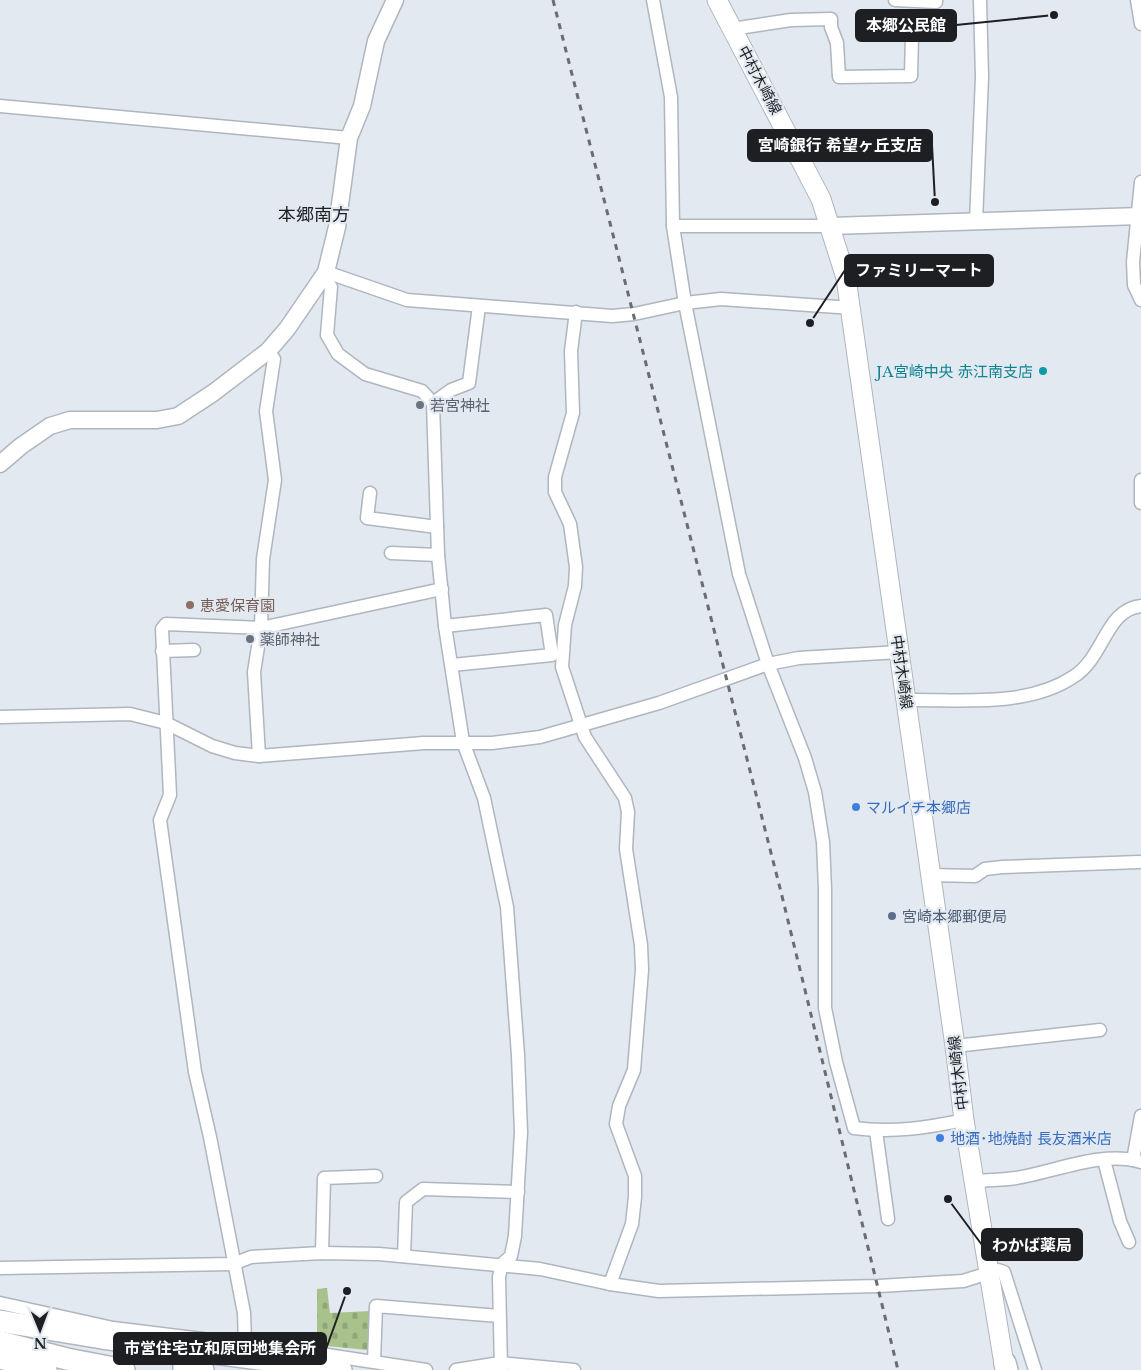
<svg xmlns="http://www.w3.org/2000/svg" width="1141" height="1370" font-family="'Libre Baskerville','Noto Sans JP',serif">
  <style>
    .cemetery { fill: url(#cemetery-stones) }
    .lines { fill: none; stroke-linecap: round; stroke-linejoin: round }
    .minor-casing { stroke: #afb6bd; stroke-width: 15 }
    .tertiary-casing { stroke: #afb6bd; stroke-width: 19 }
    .secondary-casing { stroke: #afb6bd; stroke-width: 21 }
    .primary-casing { stroke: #afb6bd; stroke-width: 24 }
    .trunk-casing { stroke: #afb6bd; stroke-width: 24 }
    .minor { stroke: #fff; stroke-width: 12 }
    .tertiary { stroke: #fff; stroke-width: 16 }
    .secondary { stroke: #fff; stroke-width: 19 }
    .primary { stroke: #fff; stroke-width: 21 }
    .trunk { stroke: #fff; stroke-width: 21 }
    .rail { stroke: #696d72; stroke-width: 3; stroke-dasharray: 6 6; stroke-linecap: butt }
    .culture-dot { fill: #0f9aa8; stroke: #e2e9f1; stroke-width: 2 }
    .worship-dot { fill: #6b7280; stroke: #e2e9f1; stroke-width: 2 }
    .education-dot { fill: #8d6e63; stroke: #e2e9f1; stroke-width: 2 }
    .shop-dot { fill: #3f7fe0; stroke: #e2e9f1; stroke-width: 2 }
    .service-dot { fill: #5c6f8a; stroke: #e2e9f1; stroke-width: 2 }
    .labels { text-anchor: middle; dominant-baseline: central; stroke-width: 4.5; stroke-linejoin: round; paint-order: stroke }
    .street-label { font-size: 15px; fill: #1d1f22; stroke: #e2e9f1 }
    .culture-label { font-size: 15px; fill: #0d838f; stroke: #e2e9f1; text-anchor: end }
    .worship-label { font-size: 15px; fill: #5b616d; stroke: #e2e9f1; text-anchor: start }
    .education-label { font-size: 15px; fill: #785e54; stroke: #e2e9f1; text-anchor: start }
    .shop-label { font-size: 15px; fill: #366cbe; stroke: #e2e9f1; text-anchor: start }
    .service-label { font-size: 15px; fill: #4e5e75; stroke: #e2e9f1; text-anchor: start }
    .quarter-label { font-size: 18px; fill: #1d1f22; stroke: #e2e9f1 }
    .leader { fill: none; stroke: #1d1f22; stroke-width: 2 }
    .callout-dot { fill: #1d1f22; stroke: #e2e9f1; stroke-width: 2 }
    .callout { fill: #1d1f22; stroke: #1d1f22; stroke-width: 2 }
    .callout-label { font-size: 16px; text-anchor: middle; font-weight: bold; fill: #fff }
  </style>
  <defs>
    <pattern id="cemetery-stones" width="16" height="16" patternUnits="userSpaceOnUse" patternTransform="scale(1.25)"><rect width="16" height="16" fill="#a9c28c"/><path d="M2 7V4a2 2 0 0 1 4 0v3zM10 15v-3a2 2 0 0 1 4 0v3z" fill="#91a678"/></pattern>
  </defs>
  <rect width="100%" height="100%" fill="#e2e9f1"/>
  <polygon class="cemetery" points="327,1288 330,1313 370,1311 371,1347 367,1350 317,1345 317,1289"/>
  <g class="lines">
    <defs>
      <g id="minor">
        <path d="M653 0 671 97 673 226 685 303 739 574 768 664 805 758 815 792 823 842 825 889V1008L836 1062 854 1128C892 1133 926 1128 964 1120"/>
        <polyline points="895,0 936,2 936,0"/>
        <polyline points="1137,0 1141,24"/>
        <polyline points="732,29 791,20 831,19 831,27 837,43 839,77 911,76 912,35"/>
        <polyline points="0,106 349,138"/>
        <polyline points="1141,182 1133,262 1134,285 1141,300"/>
        <polyline points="976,222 982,77 980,0"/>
        <polyline points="673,226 831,226"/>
        <polyline points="326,272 407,300 612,316 634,314 685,303 721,299 852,308"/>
        <polyline points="323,277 331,287 327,335 338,354 365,374 422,391 433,403 438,555 445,626 463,742 484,798 507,907 518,1055 521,1132 515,1236 511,1256 502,1264 499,1277 501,1370"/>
        <polyline points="576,312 571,351 573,413 555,477 555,492 570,524 576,567 575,586 565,625 562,667 585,737 625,798 628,812 626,849 641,945 642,970 634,1070 619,1106 616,1124 635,1176 635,1197 632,1224 610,1284"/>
        <polyline points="433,403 451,390 469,383 479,306"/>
        <polyline points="1141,480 1141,503"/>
        <polyline points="370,493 367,518 437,527"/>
        <polyline points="391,553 438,555"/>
        <polyline points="445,626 546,615 552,655 452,665"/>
        <polyline points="162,651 194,650"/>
        <path d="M906 700C960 699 1026 708 1073 677 1105 657 1105 610 1141 606"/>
        <polyline points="0,717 130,714 166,723 212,746 235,753 259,756 424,743 492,743 540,737 659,703 768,664 799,658 899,652"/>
        <polyline points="259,756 254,672 261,628 263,559 275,480 266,411 274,359 268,351"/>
        <polyline points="930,875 975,876 985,869 1002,867 1139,862"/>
        <polyline points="955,1046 1100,1030"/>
        <polyline points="876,1131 888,1219"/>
        <polyline points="1104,1160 1120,1221 1129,1242"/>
        <polyline points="1133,1160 1141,1116"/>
        <path d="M974 1181C988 1180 1003 1180 1016 1178 1055 1172 1102 1150 1141 1162"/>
        <polyline points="322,1253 324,1178 376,1176"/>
        <polyline points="404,1256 406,1202 423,1189 518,1192"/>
        <polyline points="0,1268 233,1264 251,1257 322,1253 379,1254 540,1269 610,1284 659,1291 879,1286 963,1281 998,1270 1004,1272 1035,1370"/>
        <polyline points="0,1303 113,1328 301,1351 426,1370"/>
        <polyline points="245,1345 244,1313 210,1137 195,1072 160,820 170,795 162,629 166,624 261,628 442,589"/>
        <polyline points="374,1361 376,1306 499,1316"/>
        <polyline points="456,1370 500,1363 574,1370"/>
      </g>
      <g id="tertiary">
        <polyline points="831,226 1141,216"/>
        <polyline points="0,464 21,446 50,426 70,420 157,420 178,416 213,393 268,351 287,329 326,272 337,227 349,138 362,106 376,41 395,0"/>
      </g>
      <polyline id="secondary" points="717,0 821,199 846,278 955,1046 964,1120 1005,1370"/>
      <polyline id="primary" points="184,1370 184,1366 195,1350 203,1370"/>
      <g id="trunk">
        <polyline points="0,1321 102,1338 341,1370"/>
        <polyline points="0,1342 67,1359 124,1370"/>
        <polyline points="0,1358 46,1370"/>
        <polyline points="1005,1363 1007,1370"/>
      </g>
    </defs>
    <use href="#minor" class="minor-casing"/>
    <use href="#tertiary" class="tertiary-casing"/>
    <use href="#secondary" class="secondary-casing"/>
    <use href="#primary" class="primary-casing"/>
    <use href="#trunk" class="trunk-casing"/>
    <use href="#minor" class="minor"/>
    <use href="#tertiary" class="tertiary"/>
    <use href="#secondary" class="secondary"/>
    <use href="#primary" class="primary"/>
    <use href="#trunk" class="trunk"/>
    <polyline class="rail" points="553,0 781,892 898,1370"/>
  </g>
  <circle class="culture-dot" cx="1043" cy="371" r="5"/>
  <g class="worship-dot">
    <circle cx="420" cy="405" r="5"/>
    <circle cx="250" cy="639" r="5"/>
  </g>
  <circle class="education-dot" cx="190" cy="605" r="5"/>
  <g class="shop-dot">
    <circle cx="856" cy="807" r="5"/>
    <circle cx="940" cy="1138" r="5"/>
  </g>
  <circle class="service-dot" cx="892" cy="916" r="5"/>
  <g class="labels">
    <g class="street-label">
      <text transform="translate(760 80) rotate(62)">中村木崎線</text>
      <text transform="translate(902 672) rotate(82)">中村木崎線</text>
      <text transform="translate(958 1073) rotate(-97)">中村木崎線</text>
    </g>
    <g class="culture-label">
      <text x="1033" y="371">JA宮崎中央 赤江南支店</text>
    </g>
    <g class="worship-label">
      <text x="430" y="405">若宮神社</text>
      <text x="260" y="639">薬師神社</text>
    </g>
    <g class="education-label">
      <text x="200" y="605">恵愛保育園</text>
    </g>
    <g class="shop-label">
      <text x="866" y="807">マルイチ本郷店</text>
      <text x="950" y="1138">地酒･地焼酎 長友酒米店</text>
    </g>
    <g class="service-label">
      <text x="902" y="916">宮崎本郷郵便局</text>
    </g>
    <g class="quarter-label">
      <text x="314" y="215">本郷南方</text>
    </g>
  </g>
  <path class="leader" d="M1054 15L956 25M935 202L932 145M810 323L845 270M948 1199L982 1245M347 1291L326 1349"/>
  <g class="callout-dot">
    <circle cx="1054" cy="15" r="5"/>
    <circle cx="935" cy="202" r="5"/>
    <circle cx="810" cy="323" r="5"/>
    <circle cx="948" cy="1199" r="5"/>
    <circle cx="347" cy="1291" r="5"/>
  </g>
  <g class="callout">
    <rect x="856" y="10" width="100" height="31" rx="5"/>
    <rect x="748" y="130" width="184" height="31" rx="5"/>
    <rect x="845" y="255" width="148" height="31" rx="5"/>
    <rect x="982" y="1229" width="100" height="31" rx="5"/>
    <rect x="114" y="1333" width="212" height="31" rx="5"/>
  </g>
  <g class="callout-label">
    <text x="906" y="31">本郷公民館</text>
    <text x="840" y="151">宮崎銀行 希望ヶ丘支店</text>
    <text x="919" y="276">ファミリーマート</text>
    <text x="1032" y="1251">わかば薬局</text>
    <text x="220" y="1354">市営住宅立和原団地集会所</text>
  </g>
  <g transform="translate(40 1330) rotate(179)" stroke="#e2e9f1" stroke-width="4" paint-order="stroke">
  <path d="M0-4L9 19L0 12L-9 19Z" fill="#1d1f22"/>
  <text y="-8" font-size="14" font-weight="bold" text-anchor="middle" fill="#1d1f22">N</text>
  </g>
</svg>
